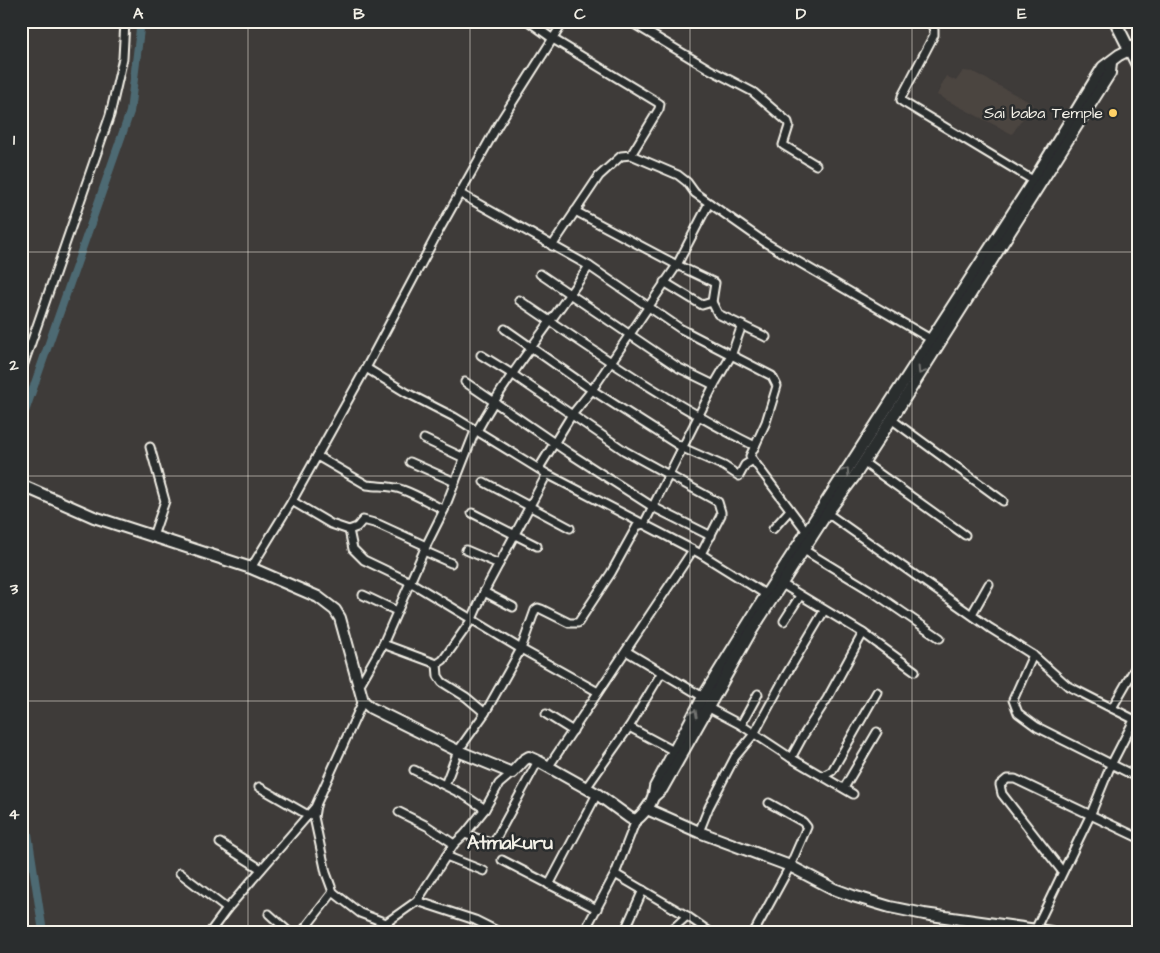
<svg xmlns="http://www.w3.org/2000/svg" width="1160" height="953" font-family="'Architects Daughter',sans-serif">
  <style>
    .built { fill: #4c4541 }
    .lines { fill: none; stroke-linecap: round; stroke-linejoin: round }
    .canal { stroke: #4e6a73; stroke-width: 8 }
    .street-casing { stroke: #f4f1e8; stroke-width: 11 }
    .secondary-casing { stroke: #f4f1e8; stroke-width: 14 }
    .street { stroke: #2a2d2e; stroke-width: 7 }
    .secondary { stroke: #2a2d2e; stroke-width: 10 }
    .oneway { stroke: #71726f }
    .grid { fill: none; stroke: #f4f1e8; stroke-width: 1; stroke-opacity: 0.55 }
    .poi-dot { fill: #ffd166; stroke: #2a2d2e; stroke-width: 2 }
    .labels { text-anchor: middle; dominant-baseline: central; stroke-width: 5; stroke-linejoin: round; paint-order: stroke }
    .poi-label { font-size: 16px; fill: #f4f1e8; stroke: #2a2d2e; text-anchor: end }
    .quarter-label { font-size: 19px; font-weight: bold; fill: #f4f1e8; stroke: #2a2d2e }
    .neatline { fill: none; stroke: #f4f1e8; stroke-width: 2 }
    .grid-label { font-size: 16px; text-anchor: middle; font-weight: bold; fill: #f4f1e8 }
  </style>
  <rect width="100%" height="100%" fill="#3e3b39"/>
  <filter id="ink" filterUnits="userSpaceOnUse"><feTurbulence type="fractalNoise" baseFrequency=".02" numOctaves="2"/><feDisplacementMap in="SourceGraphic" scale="10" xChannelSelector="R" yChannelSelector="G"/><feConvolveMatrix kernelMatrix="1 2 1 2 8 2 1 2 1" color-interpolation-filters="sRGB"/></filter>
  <g filter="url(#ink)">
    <polygon class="built" points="963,71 973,72 1033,104 1012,134 937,95 946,76 956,81"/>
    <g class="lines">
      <g class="canal">
        <polyline points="21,423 130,112 141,21"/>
        <polyline points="21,788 43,932"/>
      </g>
      <defs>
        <g id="street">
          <polyline points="528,21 553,39 657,102 660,104 659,109 631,155"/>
          <polyline points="629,21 709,69 753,92 788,122 789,126 783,145 816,165"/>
          <polyline points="930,21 934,30 934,35 902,96 901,100 903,102 1036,182"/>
          <polyline points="459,193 589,266 681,329 772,376 777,386 766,422 755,446"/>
          <polyline points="575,211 677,265 715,283 712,302"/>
          <polyline points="552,246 599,176 621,156 631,155 678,175 687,182 695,193 766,243 934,341"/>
          <polyline points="540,274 679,368 714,385"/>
          <polyline points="664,282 702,305 712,302 718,314 766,337"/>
          <path d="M519 300C595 352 672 405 755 446L750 456 807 532"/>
          <polyline points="505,329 592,390 683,448 724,466 739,476 745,465 753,460"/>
          <polyline points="481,355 512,374 625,451 718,502 721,512 721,515 701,554"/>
          <polyline points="366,368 407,393 454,417 547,474 701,554 770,597"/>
          <polyline points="21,372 110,115 123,58 125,21"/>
          <polyline points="465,382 569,453 653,507 711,536"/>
          <polyline points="891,419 1003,501"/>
          <polyline points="424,439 464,458"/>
          <polyline points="150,447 165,501 153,536"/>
          <path d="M317 456 367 485C379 487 391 485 403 490 417 495 430 503 444 510"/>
          <polyline points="410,462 455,482"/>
          <polyline points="863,462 965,535"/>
          <polyline points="539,468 571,416 592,390 677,265 709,203"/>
          <polyline points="484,482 570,528"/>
          <polyline points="292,501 331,524 349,530 357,527 363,520 378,524 426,546"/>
          <polyline points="472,513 537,546"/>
          <polyline points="827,513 990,628 1033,655 1068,686 1139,722"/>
          <polyline points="773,529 790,510"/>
          <polyline points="349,530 353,549 364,560 410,582 521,649 598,692"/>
          <polyline points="466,550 499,564"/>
          <polyline points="804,550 873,592 940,638"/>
          <polyline points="424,551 451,563"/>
          <polyline points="251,568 292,501 366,368 437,234 498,125 564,21"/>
          <polyline points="782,584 863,633 915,671"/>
          <polyline points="484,592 513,607"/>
          <polyline points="363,595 397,611"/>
          <polyline points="972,614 989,584"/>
          <polyline points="784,621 800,596"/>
          <polyline points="383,644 437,664 443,660 472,619 484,592 547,474"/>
          <polyline points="626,651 703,697"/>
          <polyline points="1033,655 1013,700 1018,713 1037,727 1139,778"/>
          <polyline points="437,664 438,676 442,682 466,697 485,713"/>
          <path d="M359 686 383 644 426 546 444 510 475 431 478 429C510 371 553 321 589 266"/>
          <polyline points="363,701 316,805 314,817 326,873 333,892 360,913 386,923"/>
          <polyline points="707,707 741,725 791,758 853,794"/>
          <polyline points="1112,708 1139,661"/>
          <polyline points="546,714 573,731"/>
          <polyline points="741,725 758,694"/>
          <polyline points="629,727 674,751"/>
          <polyline points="791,758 803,736 827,699 863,633"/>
          <polyline points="549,766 693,550"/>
          <polyline points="414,770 464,795 485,809"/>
          <polyline points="823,776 832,771 877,692"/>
          <polyline points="445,785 458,751 485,713 521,649 535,610 538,608 541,609 569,623 578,623 611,573 637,526 644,524 714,385 731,356 742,325"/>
          <polyline points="259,787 308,815"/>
          <polyline points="586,788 629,727 662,672"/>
          <polyline points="844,788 877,732"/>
          <polyline points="399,812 427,826 454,844"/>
          <polyline points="699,832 709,807 735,757 754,734 786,675 824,611"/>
          <polyline points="465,834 493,844 538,761"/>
          <polyline points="220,843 261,869"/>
          <polyline points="446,856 484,871"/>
          <polyline points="502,860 597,909"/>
          <polyline points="1062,871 1002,794 1000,785 1007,779 1015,779 1139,838"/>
          <polyline points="180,873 227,909"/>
          <polyline points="615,874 687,916 710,932"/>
          <polyline points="549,885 597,794"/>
          <polyline points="417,901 475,920 499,932"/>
          <polyline points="269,914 289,932"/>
          <polyline points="1035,930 1090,816 1111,765 1134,720"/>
          <polyline points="210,932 227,909 316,806"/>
          <polyline points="302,932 333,892"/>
          <polyline points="381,932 386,923 417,901 454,844 465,834 485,809 499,784 512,773"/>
          <polyline points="584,932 615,874 636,820"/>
          <polyline points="626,932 626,928 643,890"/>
          <polyline points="669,932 687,916"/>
          <polyline points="754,932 790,866 807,827 803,822 769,803"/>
        </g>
        <g id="secondary">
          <polyline points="1115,21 1139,69"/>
          <path d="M21 485 94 517 251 568 318 597 335 610 340 618 363 701 371 708 458 751 512 773 524 760 529 757 538 761 597 794 630 818 636 820C647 811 654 801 655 787L703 697 766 595 1034 180 1103 67 1119 55 1139 45"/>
          <polyline points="654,796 662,789 750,633 827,513 854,477 896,412 1110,73 1111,62"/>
          <polyline points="647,809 699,832 790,866 834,889 853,896 890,907 924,914 1051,932"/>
        </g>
      </defs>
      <use href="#street" class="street-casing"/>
      <use href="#secondary" class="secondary-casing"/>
      <use href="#street" class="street"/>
      <use href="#secondary" class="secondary"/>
    </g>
    <defs><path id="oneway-chevron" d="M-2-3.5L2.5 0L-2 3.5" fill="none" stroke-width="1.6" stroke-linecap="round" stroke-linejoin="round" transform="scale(1.25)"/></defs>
    <g class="oneway">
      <use href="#oneway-chevron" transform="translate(921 371) rotate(122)"/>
      <use href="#oneway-chevron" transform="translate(846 471) rotate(-57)"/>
      <use href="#oneway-chevron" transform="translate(694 713) rotate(-62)"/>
    </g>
  </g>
  <path class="grid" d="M248 21V932M470 21V932M690 21V932M912 21V932M21 252H1139M21 476H1139M21 701H1139"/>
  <circle class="poi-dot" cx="1113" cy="113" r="5"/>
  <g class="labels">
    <g class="poi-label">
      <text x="1103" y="113">Sai baba Temple</text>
    </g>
    <g class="quarter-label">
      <text x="510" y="843">Atmakuru</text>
    </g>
  </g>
  <rect width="1160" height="953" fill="none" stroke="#2a2d2e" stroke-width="55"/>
  <rect x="28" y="28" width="1104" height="898" class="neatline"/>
  <g class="grid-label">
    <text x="138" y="19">A</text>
    <text x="359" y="19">B</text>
    <text x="580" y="19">C</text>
    <text x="801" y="19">D</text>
    <text x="1022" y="19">E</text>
    <text x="14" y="145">1</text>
    <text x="14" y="370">2</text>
    <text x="14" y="594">3</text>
    <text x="14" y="819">4</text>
  </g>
</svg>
